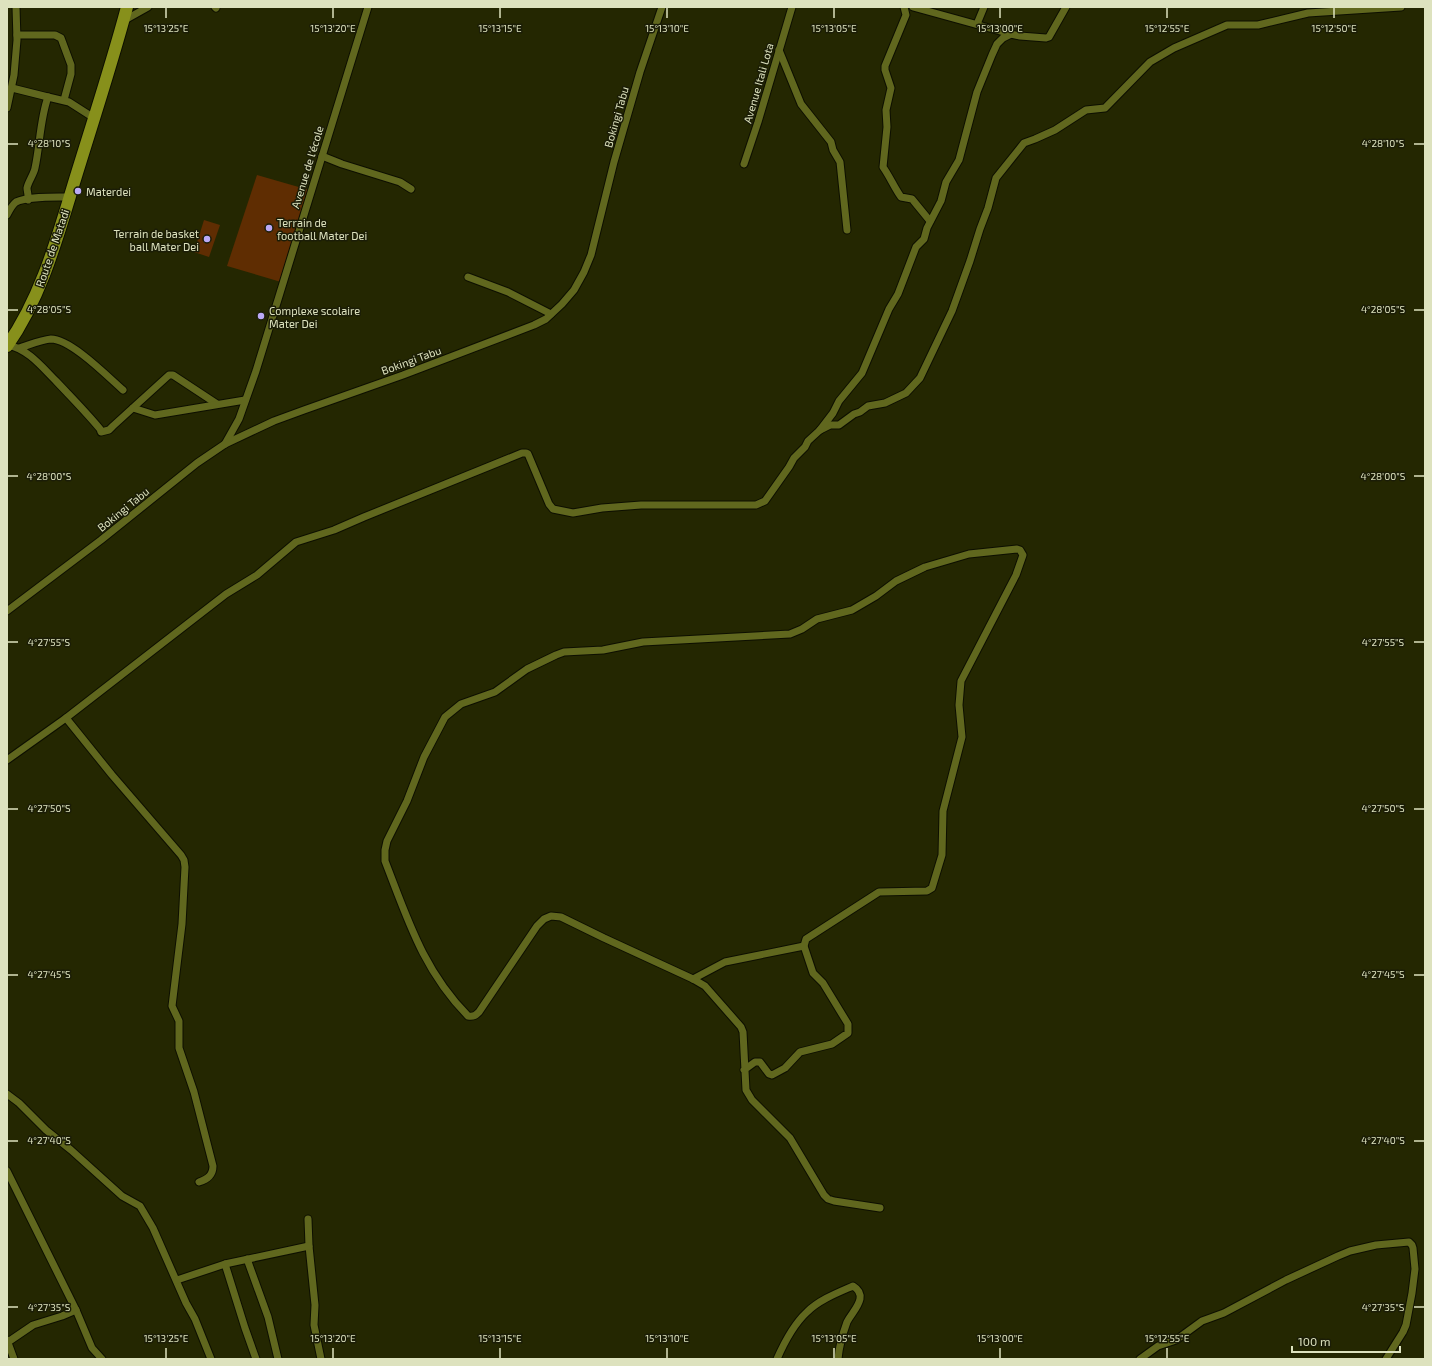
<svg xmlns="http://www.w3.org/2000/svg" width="1432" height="1366" font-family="'Exo 2',sans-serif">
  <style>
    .pitch { fill: #5f2d02 }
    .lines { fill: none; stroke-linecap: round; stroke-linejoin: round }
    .minor-casing { stroke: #0d0f00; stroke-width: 9 }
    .trunk-casing { stroke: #0d0f00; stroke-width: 14 }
    .minor { stroke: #60671e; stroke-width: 7 }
    .trunk { stroke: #87901b; stroke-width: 12 }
    .ticks { fill: none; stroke: #dde2be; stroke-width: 1.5 }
    .poi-dot { fill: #bbaaf6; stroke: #1b1d07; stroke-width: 1.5 }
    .labels { text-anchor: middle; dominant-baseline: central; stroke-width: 3; stroke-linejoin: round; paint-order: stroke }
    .street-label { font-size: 11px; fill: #dde2be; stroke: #1b1d07 }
    .poi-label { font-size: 11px; fill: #dde2be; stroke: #1b1d07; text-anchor: start }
    .ticks-label { font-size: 10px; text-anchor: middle; fill: #dde2be; stroke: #1b1d07; stroke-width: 3; stroke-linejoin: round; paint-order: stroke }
  </style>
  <rect width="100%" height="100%" fill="#242701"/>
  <g class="pitch">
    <polygon points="257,175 309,190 281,282 227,266"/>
    <polygon points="204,220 220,225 209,257 194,252"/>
  </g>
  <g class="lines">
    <defs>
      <g id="minor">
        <polyline points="215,7 216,8"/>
        <path d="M904 7 906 15 885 66V70L891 88 886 110 887 127 883 167C890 177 894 187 901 197L912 199 930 221"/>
        <polyline points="913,7 1011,34 1020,36 1046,38 1049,37 1066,7"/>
        <polyline points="123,21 148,7"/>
        <polyline points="977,24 984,7"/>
        <polyline points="17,35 55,35 61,38 71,65 71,74 64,100"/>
        <polyline points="779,50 801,104 831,142 833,150 840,162 847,230"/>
        <polyline points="12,88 48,97"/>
        <polyline points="7,108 14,75 17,40 16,7"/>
        <polyline points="322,156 342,164 400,182 411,189"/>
        <polyline points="744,164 758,122 792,7"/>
        <path d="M28 200C29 195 27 192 27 188 28 182 34 174 35 168 40 145 40 119 48 97L69 102 94 118"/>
        <path d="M7 215C9 211 12 205 16 202 28 196 56 197 70 197"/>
        <polyline points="468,277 508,292 551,314"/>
        <path d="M8 345C28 349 42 367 56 381 71 397 86 412 100 429L101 432 109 430 113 426 169 375H173L217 404"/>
        <path d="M19 348C29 345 41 340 51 339 71 339 108 377 123 390"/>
        <polyline points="133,408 155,415 245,400"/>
        <polyline points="820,430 830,425 839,425 854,414 860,412 868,406 885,403 906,393 920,378 952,311 970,261 980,229 988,208 996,178 1024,143 1035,139 1055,130 1086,110 1105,108 1150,62 1174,48 1227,25 1258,25 1308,13 1401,7"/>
        <polyline points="225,444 239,419 256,371 368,7"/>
        <polyline points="7,611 101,540 197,463 225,444 274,421 304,410 403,375 534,325 546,319 562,304 574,290 584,272 591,255 614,162 640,72 662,7"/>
        <path d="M66 718 112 775 181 855 184 860 185 867 182 924 172 1006 179 1021V1048L194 1092 213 1166C213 1175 208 1179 199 1182"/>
        <polyline points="7,760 66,718 226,594 257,575 296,542 334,530 364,517 522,453 526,453 528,454 549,504 553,509 573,513 602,508 641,505 756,505 765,501 789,467 794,458 805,447 808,441 820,430 833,413 839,401 862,373 889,309 898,294 916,247 924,239 927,228 941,201 946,182 959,160 977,92 992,55 997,44 1003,38 1011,34"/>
        <polyline points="693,979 725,962 804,946"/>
        <path d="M744 1070 755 1062H760L769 1074 772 1075 785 1068 800 1052 832 1044 848 1033V1024L823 983 813 973 804 946 806 939 879 892 927 891 932 888 942 855 943 811 962 737 959 705 961 681 1016 575 1023 555 1020 550 1017 549 969 554 925 567 896 581 876 596 852 610 817 619 802 629 790 634 643 642 603 650 564 652 556 655 527 669 495 692 461 704 445 717 424 757 407 801 387 841 385 850V861C408 920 423 970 468 1016 474 1017 476 1015 479 1012L537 926 544 919 551 916 561 917 604 938 693 979 705 986 741 1027 743 1032 746 1090 752 1100 790 1138 824 1195 828 1199 834 1201 880 1208"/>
        <polyline points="7,1094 19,1103 46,1130 71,1150 122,1196 140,1206 153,1228 186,1303 195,1319 211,1359"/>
        <polyline points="7,1171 76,1310 92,1348 102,1359"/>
        <polyline points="308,1219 309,1246 315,1305 314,1325 321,1359"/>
        <polyline points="247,1259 268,1317 278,1359"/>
        <polyline points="225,1264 245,1328 256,1359"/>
        <polyline points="177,1280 225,1264 309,1246"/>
        <polyline points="7,1340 14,1359"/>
        <polyline points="8,1342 33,1325 62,1316 76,1310"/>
        <path d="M777 1359C784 1343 794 1324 807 1312 819 1300 837 1293 853 1286 858 1289 861 1293 860 1299 858 1308 851 1314 847 1322 843 1333 839 1347 838 1359"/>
        <polyline points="1140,1359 1158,1346 1176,1340 1202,1321 1224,1313 1286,1280 1338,1256 1350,1251 1376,1245 1409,1242 1412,1245 1413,1248 1415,1269 1412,1293 1406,1325 1403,1332 1386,1359"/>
      </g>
      <path id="trunk" d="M7 346C43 295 59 231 77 173 94 118 112 63 127 7"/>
    </defs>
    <use href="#minor" class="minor-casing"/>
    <use href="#trunk" class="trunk-casing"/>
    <use href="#minor" class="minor"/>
    <use href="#trunk" class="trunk"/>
  </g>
  <path class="ticks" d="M166 8V18M333 8V18M500 8V18M667 8V18M834 8V18M1000 8V18M1167 8V18M1334 8V18M8 144H18M1414 144H1424M8 310H18M1414 310H1424M8 476H18M1414 476H1424M8 642H18M1414 642H1424M8 809H18M1414 809H1424M8 975H18M1414 975H1424M8 1141H18M1414 1141H1424M8 1307H18M1414 1307H1424M166 1348V1358M333 1348V1358M500 1348V1358M667 1348V1358M834 1348V1358M1000 1348V1358M1167 1348V1358"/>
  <g class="poi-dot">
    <circle cx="78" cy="191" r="4"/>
    <circle cx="269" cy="228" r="4"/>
    <circle cx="207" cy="239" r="4"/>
    <circle cx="261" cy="316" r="4"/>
  </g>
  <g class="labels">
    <g class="street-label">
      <text transform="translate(758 83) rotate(-74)">Avenue Itali Lota</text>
      <text transform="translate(616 117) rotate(-74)">Bokingi Tabu</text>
      <text transform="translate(307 167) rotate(-73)">Avenue de l'école</text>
      <text transform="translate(52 248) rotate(-71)">Route de Matadi</text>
      <text transform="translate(411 360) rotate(-20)">Bokingi Tabu</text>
      <text transform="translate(123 509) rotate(-39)">Bokingi Tabu</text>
    </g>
    <g class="poi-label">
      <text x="86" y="191">Materdei</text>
      <text x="277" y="222">Terrain de<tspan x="277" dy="13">football Mater Dei</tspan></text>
      <text x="199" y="233" text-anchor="end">Terrain de basket<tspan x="199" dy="13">ball Mater Dei</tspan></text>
      <text x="269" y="310">Complexe scolaire<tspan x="269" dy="13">Mater Dei</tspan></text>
    </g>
  </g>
  <g class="ticks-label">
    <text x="166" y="32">15°13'25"E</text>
    <text x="333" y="32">15°13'20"E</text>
    <text x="500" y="32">15°13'15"E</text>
    <text x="667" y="32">15°13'10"E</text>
    <text x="834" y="32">15°13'05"E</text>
    <text x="1000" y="32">15°13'00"E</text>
    <text x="1167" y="32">15°12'55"E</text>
    <text x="1334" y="32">15°12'50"E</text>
    <text x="1383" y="147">4°28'10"S</text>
    <text x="49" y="147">4°28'10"S</text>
    <text x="1383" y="313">4°28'05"S</text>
    <text x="49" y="313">4°28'05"S</text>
    <text x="1383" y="480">4°28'00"S</text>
    <text x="49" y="480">4°28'00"S</text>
    <text x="1383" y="646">4°27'55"S</text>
    <text x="49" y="646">4°27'55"S</text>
    <text x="1383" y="812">4°27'50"S</text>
    <text x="49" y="812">4°27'50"S</text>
    <text x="1383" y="978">4°27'45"S</text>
    <text x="49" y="978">4°27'45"S</text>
    <text x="1383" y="1144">4°27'40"S</text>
    <text x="49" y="1144">4°27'40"S</text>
    <text x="1383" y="1311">4°27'35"S</text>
    <text x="49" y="1311">4°27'35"S</text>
    <text x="166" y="1342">15°13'25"E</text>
    <text x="333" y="1342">15°13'20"E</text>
    <text x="500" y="1342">15°13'15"E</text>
    <text x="667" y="1342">15°13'10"E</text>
    <text x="834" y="1342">15°13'05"E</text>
    <text x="1000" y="1342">15°13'00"E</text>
    <text x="1167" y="1342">15°12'55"E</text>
  </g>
  <rect width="1432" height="1366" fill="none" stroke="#dde2be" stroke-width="16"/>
  <path d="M1292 1346v6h108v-6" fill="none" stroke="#dde2be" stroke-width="2"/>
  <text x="1298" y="1346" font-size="12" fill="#dde2be" stroke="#1b1d07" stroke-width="3" paint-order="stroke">100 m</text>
</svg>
